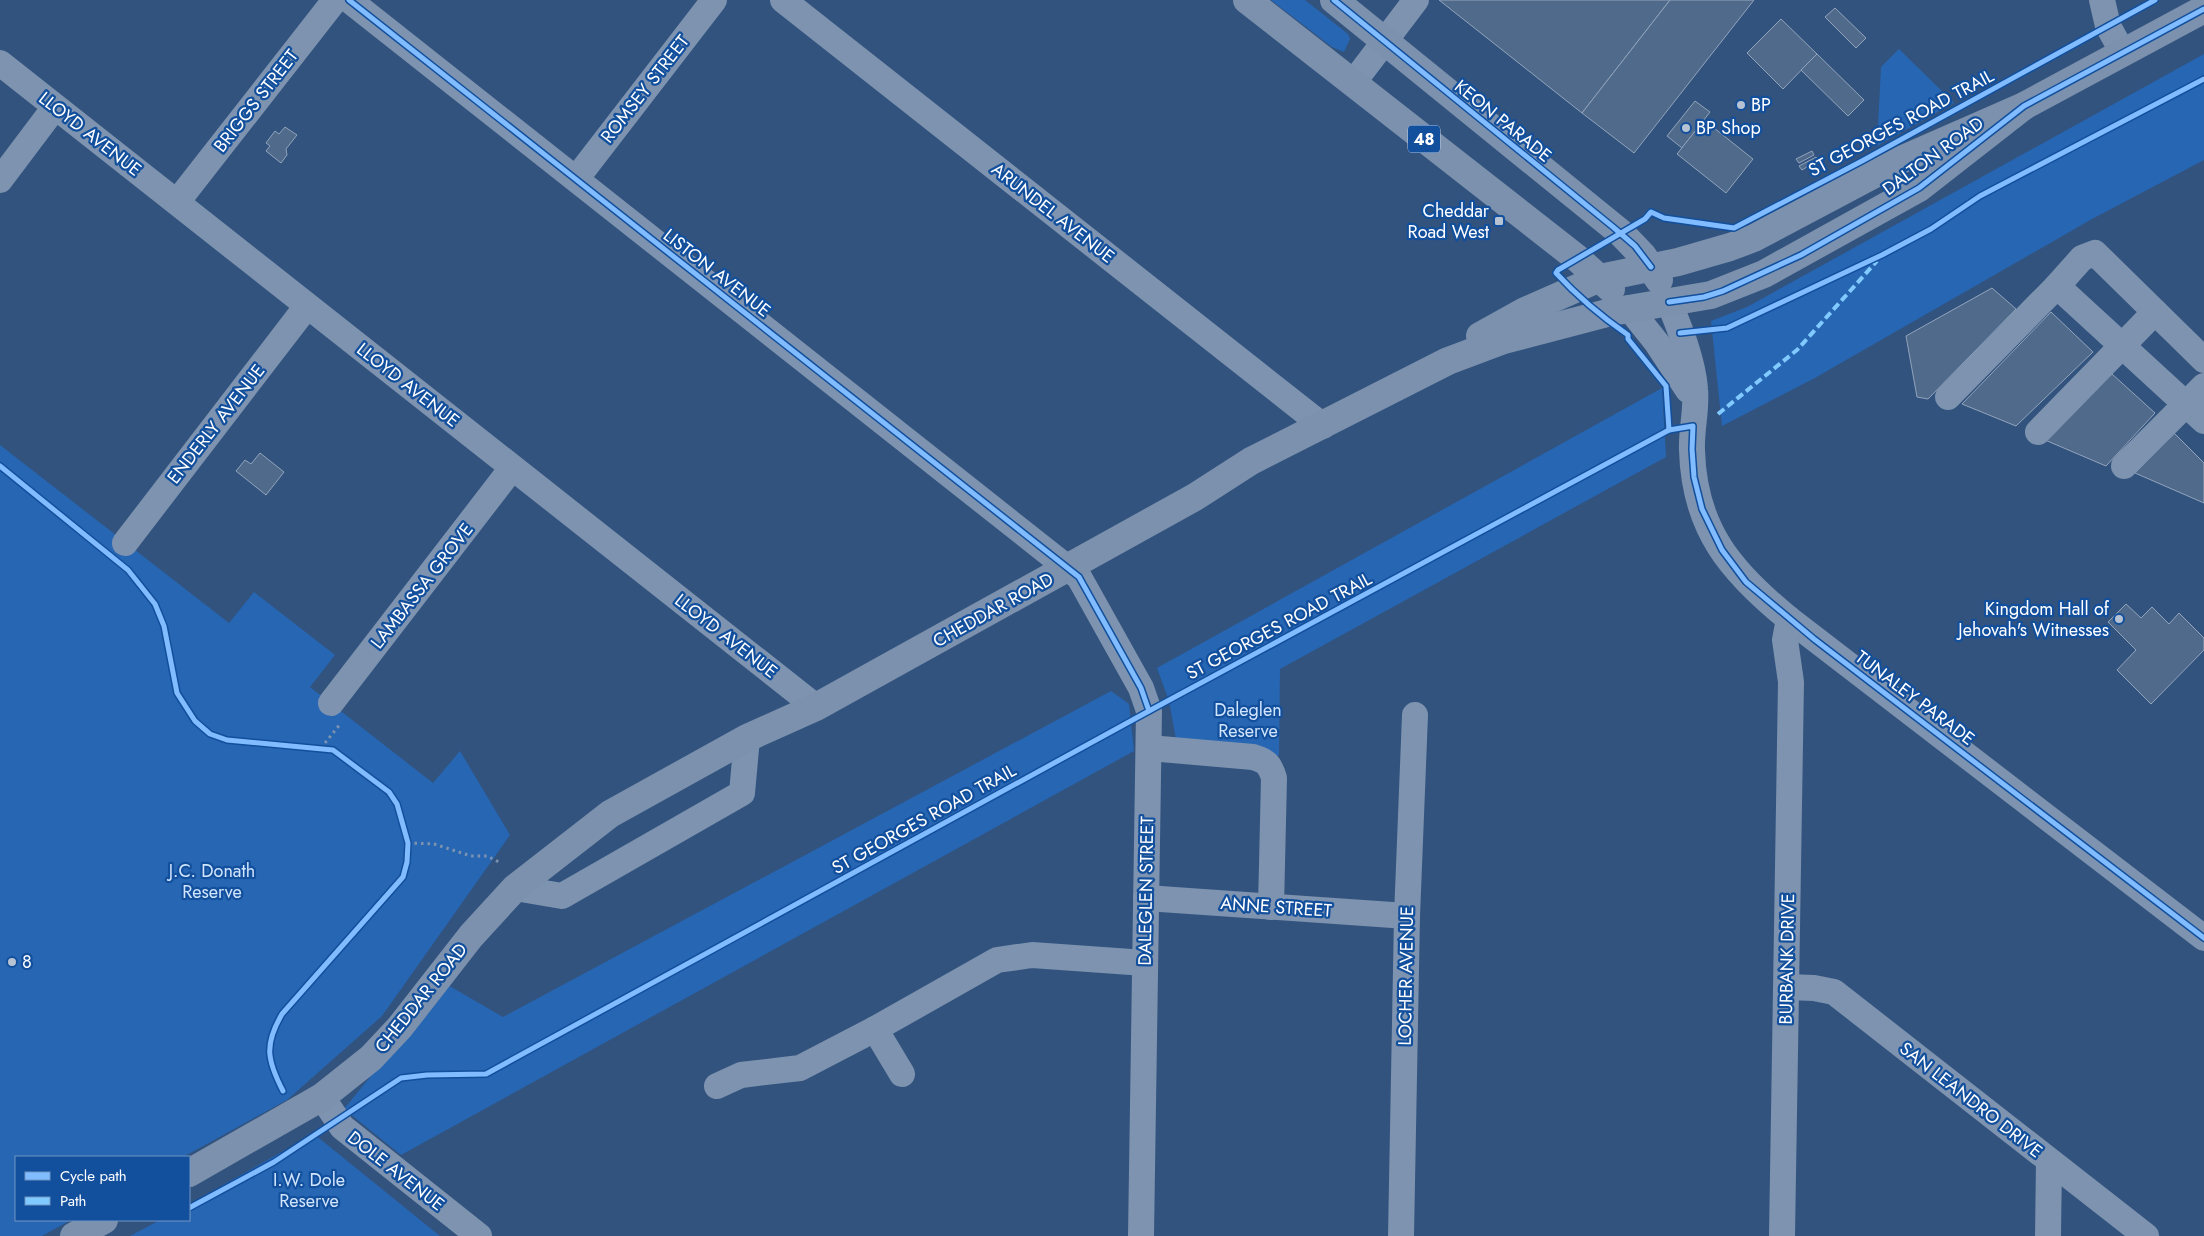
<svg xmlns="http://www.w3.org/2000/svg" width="2204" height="1236" font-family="Jost,sans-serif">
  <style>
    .green { fill: #2766b3 }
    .building { fill: #506a8c; stroke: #92a4bc }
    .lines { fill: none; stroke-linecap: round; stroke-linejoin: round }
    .path { stroke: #7d93af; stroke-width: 3; stroke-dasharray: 2.5 4; stroke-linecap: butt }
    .minor { stroke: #7d93af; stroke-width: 26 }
    .major { stroke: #7c91ad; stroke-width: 28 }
    .quiet { stroke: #80caff; stroke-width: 4; stroke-dasharray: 8 4; stroke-linecap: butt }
    .cycleway-casing { stroke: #124f9d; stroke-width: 8 }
    .cycleway { stroke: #80bcff; stroke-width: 5 }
    .poi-dot { fill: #b7c3d2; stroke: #124f9d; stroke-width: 2 }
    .labels { text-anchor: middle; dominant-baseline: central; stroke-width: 4.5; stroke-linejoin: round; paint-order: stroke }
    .shield { fill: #124f9d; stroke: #b8cae2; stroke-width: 1 }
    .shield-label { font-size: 16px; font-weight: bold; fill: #fff }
    .street-label { font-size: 18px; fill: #fff; stroke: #124f9d }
    .poi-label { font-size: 18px; fill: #fff; stroke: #124f9d; text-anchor: start }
    .park-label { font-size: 18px; fill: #d1e5fe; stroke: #124f9d }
  </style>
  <rect width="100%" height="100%" fill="#32537e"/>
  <g class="green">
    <polygon points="1271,0 1305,0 1348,34 1350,39 1344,52 1332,47"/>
    <polygon points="1899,49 1954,103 1877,146 1881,67"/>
    <polygon points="2204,54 2204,160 2092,219 1813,379 1722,426 1711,321 1747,307"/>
    <polygon points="1662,388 1666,457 1280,669 1279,756 1177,745 1169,701 1157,668"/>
    <polygon points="0,445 229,623 254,592 335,655 310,687 433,783 460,751 510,835 382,1016 287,1100 183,1157 16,1157 16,1220 71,1220 42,1236 0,1236"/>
    <polygon points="1111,691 1129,704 1134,751 401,1155 344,1109 446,984 503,1017"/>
    <polygon points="314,1134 440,1236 130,1236 160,1220 189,1220 189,1204"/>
  </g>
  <g class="building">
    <polygon points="1439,0 1670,0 1582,113"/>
    <polygon points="1670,0 1754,0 1634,153 1582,113"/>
    <polygon points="1835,8 1866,38 1856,48 1825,17"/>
    <polygon points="1781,19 1817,54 1783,89 1747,53"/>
    <polygon points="1817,54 1864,100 1848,116 1801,70"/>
    <polygon points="1695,101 1710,112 1682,148 1667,136"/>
    <polygon points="1704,120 1753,159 1726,193 1677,154"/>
    <polygon points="285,127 297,135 286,149 287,155 281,163 266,151 270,146 266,143 275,131 279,134"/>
    <polygon points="1812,151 1814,155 1799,163 1796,159"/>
    <polygon points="1816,157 1818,160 1802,170 1799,166"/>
    <polygon points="1992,288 2016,309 1928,399 1917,397 1906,336"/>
    <polygon points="2051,312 2093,352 2016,426 1962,404"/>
    <polygon points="2112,374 2155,413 2106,466 2045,440"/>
    <polygon points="2174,433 2204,463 2204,503 2135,473"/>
    <polygon points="260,453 284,472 266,495 236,471 245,460 251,464"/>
    <polygon points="2126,604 2141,618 2152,607 2169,624 2179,613 2204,638 2204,650 2151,704 2117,670 2136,650 2108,622"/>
  </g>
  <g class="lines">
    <g class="path">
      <polyline points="1641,222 1651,212"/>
      <polyline points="0,466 105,551"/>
      <path d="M121 565 155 604 164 626 177 693 195 721 210 734 227 740 333 750 372 777 389 792 397 804 404 822 408 843 407 862 403 877 282 1014C264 1045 267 1060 283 1091"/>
      <polyline points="321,748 341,723"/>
      <polyline points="408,843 434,844 471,856 487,856 499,862"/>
    </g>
    <g class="minor">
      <polyline points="349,0 1079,577 1141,688 1149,711 1141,1236"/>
      <polyline points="783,0 1323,426"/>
      <polyline points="2102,0 2108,26 2123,53"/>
      <polyline points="0,63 816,707"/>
      <polyline points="1353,83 1416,0"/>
      <polyline points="576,179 714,0"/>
      <polyline points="0,180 55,107"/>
      <polyline points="177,202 335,0"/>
      <path d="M1669 302C1680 329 1693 361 1695 389 1697 410 1691 430 1692 450 1694 529 1731 572 1789 619L2204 938"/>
      <polyline points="1629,308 1657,343 1688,390"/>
      <polyline points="2204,360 2095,253 2082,258 2057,286 2204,421"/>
      <polyline points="1948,397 2057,286"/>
      <polyline points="2038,432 2155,312"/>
      <polyline points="2124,466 2204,386"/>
      <polyline points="125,543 307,306"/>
      <polyline points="331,703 512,468"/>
      <path d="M1149 748 1253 757C1267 761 1270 765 1274 778L1271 907"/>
      <polyline points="515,888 562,896 742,793 747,738"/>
      <polyline points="1146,898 1407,916"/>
      <polyline points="1787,987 1814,988 1834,992 2146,1236"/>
      <polyline points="875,1029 902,1074"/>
      <polyline points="717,1086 741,1075 800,1068 875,1029 997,960 1032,955 1145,963"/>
      <polyline points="322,1097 342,1127 479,1236"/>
      <polyline points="1401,1236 1407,916 1415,715"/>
      <polyline points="1782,1236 1791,682 1785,640 1789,619"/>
      <polyline points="2048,1236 2049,1161"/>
    </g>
    <g class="major">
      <polyline points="1247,0 1578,259 1611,289"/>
      <polyline points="1334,0 1621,233 1643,256 1659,280"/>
      <polyline points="1480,336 1525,311 1600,278 1678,262 1730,247 1754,238 1903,159 2024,106 2204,9"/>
      <polyline points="189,1173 322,1097 371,1058 400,1027 471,936 515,888 610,814 747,738 816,707 1195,497 1251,461 1448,361 1504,340 1611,312 1711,295 1764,274 1919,188 2024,106"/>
      <polyline points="74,1236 104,1220"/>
    </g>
    <polyline class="quiet" points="1718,414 1797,350 1877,261"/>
    <defs>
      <g id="cycleway">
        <polyline points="349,0 1079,577 1141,688 1149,711"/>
        <polyline points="1334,0 1613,227 1635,246 1651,267"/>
        <polyline points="1669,302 1704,297 1723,291 1801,255 1919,188 2024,106 2204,9"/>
        <polyline points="1680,333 1727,328 1882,255 1931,229 1980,196 2204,79"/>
        <path d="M1669 430 1666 386 1628 339V335C1602 317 1578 297 1556 273L1558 270 1645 219 1651 212 1664 218 1734 228 1862 161 2155 0"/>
        <path d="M0 466 128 570 155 604 164 626 177 693 195 721 210 734 227 740 333 750 389 792 397 804 408 843 407 862 403 877 282 1014C264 1045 267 1060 283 1091"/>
        <polyline points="189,1208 274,1162 401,1078 427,1075 486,1074 1149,711 1669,430 1693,426 1692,449 1694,477 1702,509 1722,550 1746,582 1814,639 2204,938"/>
      </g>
    </defs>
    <use href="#cycleway" class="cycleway-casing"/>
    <use href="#cycleway" class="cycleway"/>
  </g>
  <g class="poi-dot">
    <circle cx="1741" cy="105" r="5"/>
    <circle cx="1686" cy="128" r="5"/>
    <rect x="1494" y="216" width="10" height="10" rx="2.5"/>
    <circle cx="2119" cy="619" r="5"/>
    <circle cx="12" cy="962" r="5"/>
  </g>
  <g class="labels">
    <rect class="shield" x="1408" y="125.5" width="32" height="27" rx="4"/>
    <g class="shield-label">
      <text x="1424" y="139">48</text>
    </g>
    <g class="street-label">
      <text transform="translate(645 89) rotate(-52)">ROMSEY STREET</text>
      <text transform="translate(256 101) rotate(-52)">BRIGGS STREET</text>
      <text transform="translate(1503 121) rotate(39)">KEON PARADE</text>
      <text transform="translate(1901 123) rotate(-28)">ST GEORGES ROAD TRAIL</text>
      <text transform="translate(90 134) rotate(38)">LLOYD AVENUE</text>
      <text transform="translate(1933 156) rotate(-36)">DALTON ROAD</text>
      <text transform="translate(1053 213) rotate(38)">ARUNDEL AVENUE</text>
      <text transform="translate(717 273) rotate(38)">LISTON AVENUE</text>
      <text transform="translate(408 385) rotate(38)">LLOYD AVENUE</text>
      <text transform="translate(216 424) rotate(-52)">ENDERLY AVENUE</text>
      <text transform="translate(422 586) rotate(-52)">LAMBASSA GROVE</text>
      <text transform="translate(993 610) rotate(-29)">CHEDDAR ROAD</text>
      <text transform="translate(1279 626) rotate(-28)">ST GEORGES ROAD TRAIL</text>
      <text transform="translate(726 636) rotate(38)">LLOYD AVENUE</text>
      <text transform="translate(1915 698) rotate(37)">TUNALEY PARADE</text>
      <text transform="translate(924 819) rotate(-29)">ST GEORGES ROAD TRAIL</text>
      <text transform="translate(1146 891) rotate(-89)">DALEGLEN STREET</text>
      <text transform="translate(1276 907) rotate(4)">ANNE STREET</text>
      <text transform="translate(1787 959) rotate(-89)">BURBANK DRIVE</text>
      <text transform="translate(1406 976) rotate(-89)">LOCHER AVENUE</text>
      <text transform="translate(421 998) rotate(-51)">CHEDDAR ROAD</text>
      <text transform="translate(1971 1100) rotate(38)">SAN LEANDRO DRIVE</text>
      <text transform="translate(396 1171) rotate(38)">DOLE AVENUE</text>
    </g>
    <g class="poi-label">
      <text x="1751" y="105">BP</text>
      <text x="1696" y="128">BP Shop</text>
      <text x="1489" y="211" text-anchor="end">Cheddar<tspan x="1489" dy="21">Road West</tspan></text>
      <text x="2109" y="609" text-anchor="end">Kingdom Hall of<tspan x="2109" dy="21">Jehovah's Witnesses</tspan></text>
      <text x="22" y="962">8</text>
    </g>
    <g class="park-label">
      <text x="1248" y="710">Daleglen<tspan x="1248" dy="21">Reserve</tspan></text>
      <text x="212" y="871">J.C. Donath<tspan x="212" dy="21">Reserve</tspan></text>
      <text x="309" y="1180">I.W. Dole<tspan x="309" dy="21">Reserve</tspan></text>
    </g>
  </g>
  <rect x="15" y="1156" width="175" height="65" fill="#124f9d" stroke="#7195c4"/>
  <rect x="25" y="1172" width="25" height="8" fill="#80bcff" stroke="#7195c4"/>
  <text x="60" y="1181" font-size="15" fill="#ffffff">Cycle path</text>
  <rect x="25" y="1197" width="25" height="8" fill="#80caff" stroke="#7195c4"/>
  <text x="60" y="1206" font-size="15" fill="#ffffff">Path</text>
</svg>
